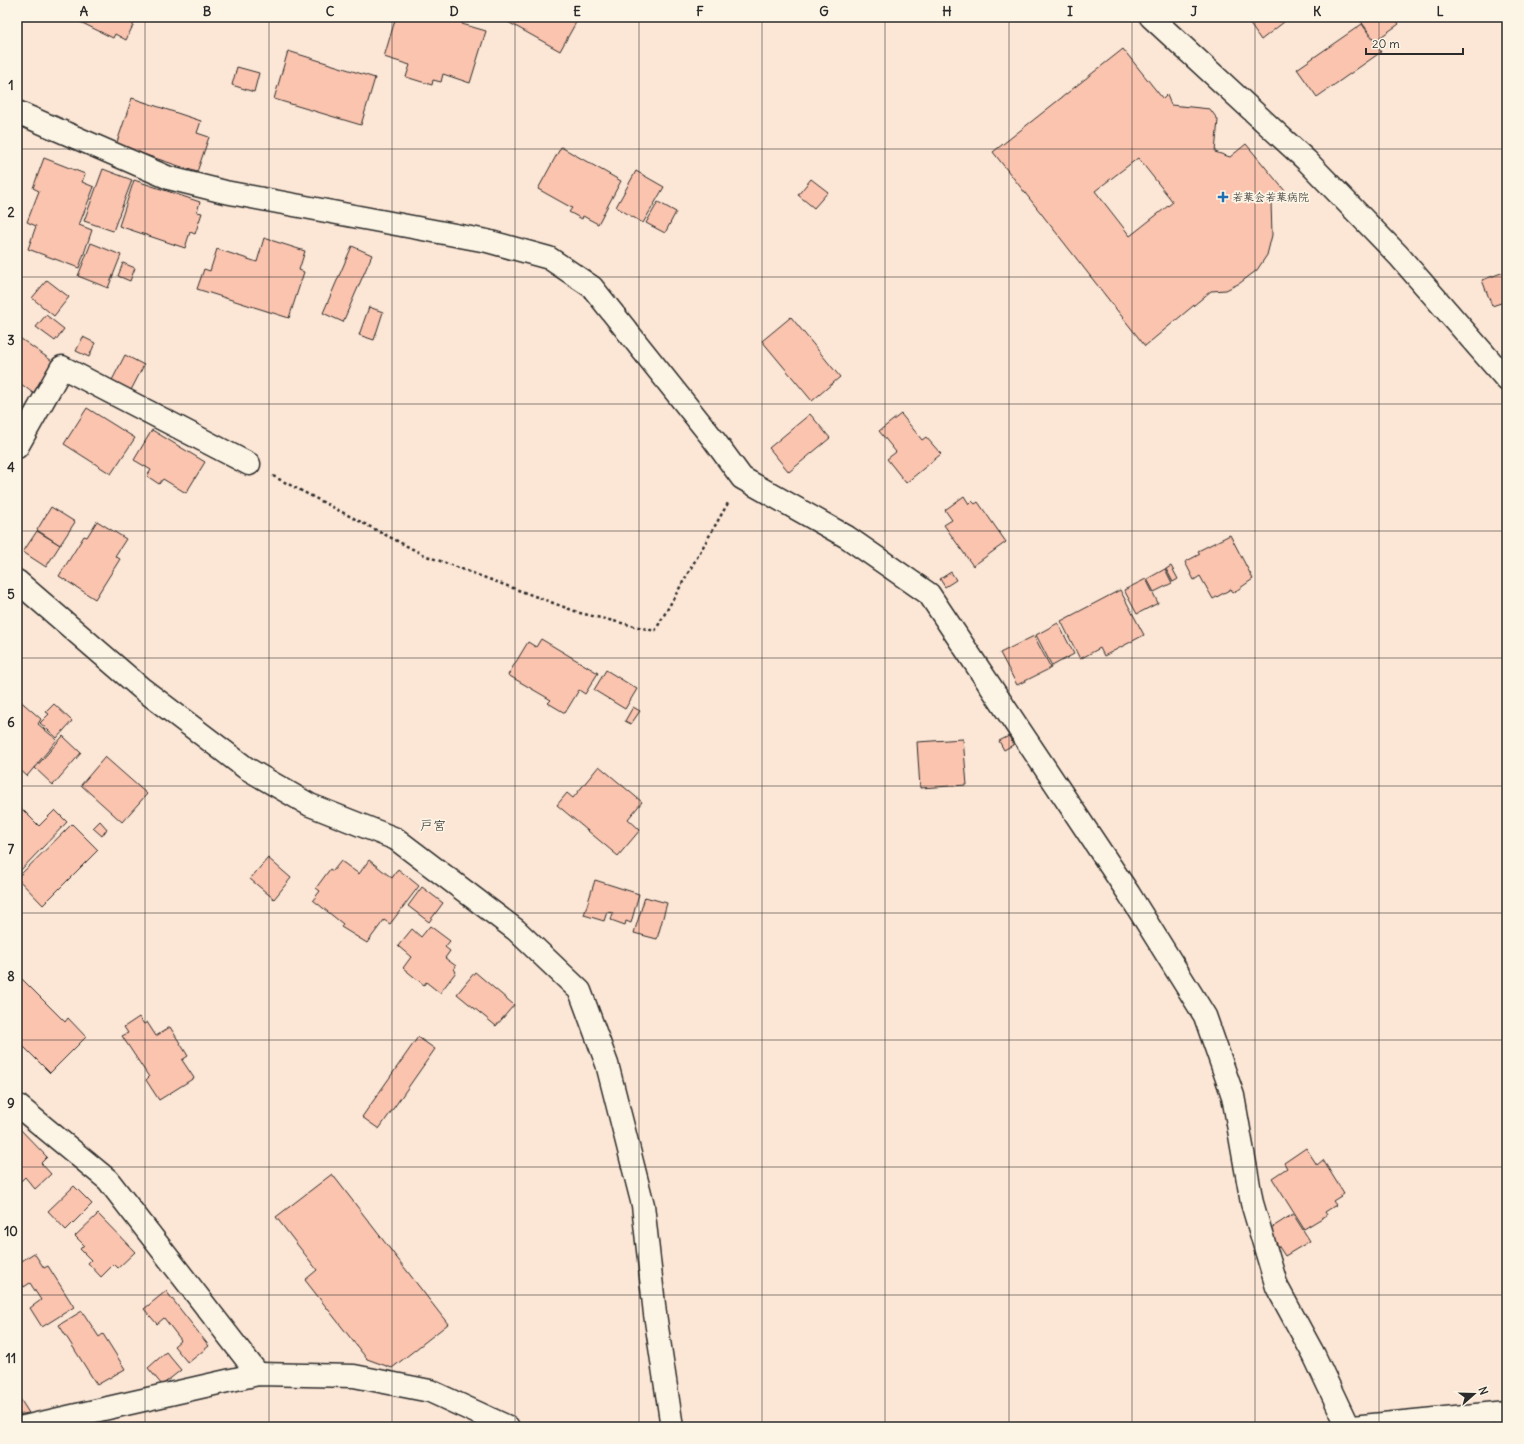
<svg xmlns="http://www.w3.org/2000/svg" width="1524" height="1444" font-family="Delius,'Klee One',sans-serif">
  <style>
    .building { fill: #fbc4af; stroke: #2b2b2b; fill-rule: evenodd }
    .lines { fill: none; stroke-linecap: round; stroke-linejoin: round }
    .minor-casing { stroke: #2b2b2b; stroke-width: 25 }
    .path { stroke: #2b2b2b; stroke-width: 2.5; stroke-dasharray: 3 3; stroke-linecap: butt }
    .minor { stroke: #fcf5e5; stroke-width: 22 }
    .grid { fill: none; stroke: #2b2b2b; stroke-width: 1; stroke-opacity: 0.55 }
    .poi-dot { fill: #1f6fb2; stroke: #fcf5e5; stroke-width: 1.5 }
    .labels { text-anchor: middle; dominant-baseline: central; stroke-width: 3.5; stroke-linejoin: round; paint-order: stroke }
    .poi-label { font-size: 11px; fill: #2b2b2b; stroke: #fcf5e5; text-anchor: start }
    .quarter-label { font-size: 13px; fill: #2b2b2b; stroke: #fcf5e5 }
    .neatline { fill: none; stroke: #2b2b2b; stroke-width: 1.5 }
    .grid-label { font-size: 13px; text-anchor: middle; font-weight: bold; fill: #2b2b2b }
  </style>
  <rect width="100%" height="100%" fill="#fce6d5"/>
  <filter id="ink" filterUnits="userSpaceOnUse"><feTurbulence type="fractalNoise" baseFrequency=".025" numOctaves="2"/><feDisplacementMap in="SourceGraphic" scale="8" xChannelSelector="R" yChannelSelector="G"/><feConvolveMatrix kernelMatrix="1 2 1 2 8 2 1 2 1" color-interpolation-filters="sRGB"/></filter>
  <g filter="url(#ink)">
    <g class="building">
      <polygon points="70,17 137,17 126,40 115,34 113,38"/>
      <polygon points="396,17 464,17 462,24 486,31 470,83 443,74 441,82 433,80 432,85 406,77 410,65 384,57"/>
      <polygon points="499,17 579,17 560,51"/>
      <polygon points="1251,17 1280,17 1284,22 1261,40 1247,20"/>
      <polygon points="1365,17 1394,17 1399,24 1375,41 1360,20"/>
      <polygon points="1362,24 1381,52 1317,97 1297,69"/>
      <path d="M1123 49 1163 99 1167 95 1171 105 1210 109 1218 120 1215 152 1230 157 1246 144 1285 191 1271 202 1272 235 1267 255 1257 270 1240 283 1226 290 1211 291 1145 346 993 152ZM1138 158 1173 202 1130 236 1095 191Z"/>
      <polygon points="288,51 375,78 361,125 274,99"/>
      <polygon points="237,67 259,73 254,92 232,85"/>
      <polygon points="132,98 201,121 197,133 209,137 197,172 116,145"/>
      <polygon points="561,147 621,181 598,224 583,216 582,219 569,212 572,208 538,189"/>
      <polygon points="44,158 85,174 82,182 94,187 79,225 92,230 79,268 28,249 36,226 27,222 39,191 33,188"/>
      <polygon points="103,169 132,180 113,231 84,221"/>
      <polygon points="636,171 664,187 643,223 616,207"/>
      <polygon points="811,179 828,192 814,208 798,195"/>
      <polygon points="134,180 200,202 197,212 202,213 195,234 190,232 185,248 119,226"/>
      <polygon points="658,202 676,212 665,233 646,223"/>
      <polygon points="264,238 305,251 299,270 304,272 289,318 197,289 204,269 210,271 217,249 257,262"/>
      <polygon points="91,243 121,255 108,288 78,276"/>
      <polygon points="352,246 372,255 343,322 323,313"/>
      <polygon points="123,263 135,268 130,281 118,276"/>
      <polygon points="1507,271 1507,301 1492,306 1482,280"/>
      <polygon points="47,280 69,297 54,316 32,298"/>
      <polygon points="369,307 383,312 374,340 359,335"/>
      <polygon points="46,315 64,329 55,341 36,327"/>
      <polygon points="791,317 840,377 812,401 762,341"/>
      <polygon points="17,336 55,363 33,393 21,384 17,390"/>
      <polygon points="83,337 95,343 89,357 76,351"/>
      <polygon points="125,355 144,365 129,394 110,384"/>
      <polygon points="87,408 135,438 111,474 64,444"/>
      <polygon points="810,414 830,438 789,472 769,448"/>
      <polygon points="901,414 922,440 926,437 941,454 906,483 887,459 896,452 879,431"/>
      <polygon points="152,430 205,462 186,493 163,479 159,484 147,476 151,470 134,460"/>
      <polygon points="964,496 969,504 972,501 975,504 978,502 1006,542 973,566 944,525 952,520 945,510"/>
      <polygon points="51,507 75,522 60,545 37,530"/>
      <polygon points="97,521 126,539 115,556 120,559 95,599 59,576 84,536 87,537"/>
      <polygon points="37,531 60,545 46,567 23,552"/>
      <polygon points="1230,535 1253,579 1233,593 1231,589 1213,599 1200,576 1194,580 1185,562 1200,554 1198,551"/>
      <polygon points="1171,566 1178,579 1173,582 1166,569"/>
      <polygon points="1165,569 1172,583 1154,592 1147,579"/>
      <polygon points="951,572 956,580 945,587 940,579"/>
      <polygon points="1146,579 1158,603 1137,614 1124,590"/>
      <polygon points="1120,590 1144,635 1104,656 1100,648 1080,659 1061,621"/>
      <polygon points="1058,623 1074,654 1052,666 1036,635"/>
      <polygon points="1034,636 1051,668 1017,685 1000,653"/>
      <polygon points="541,639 598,673 585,694 579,690 565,713 548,703 551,700 508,675 528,642 536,647"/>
      <polygon points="606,670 637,689 625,709 594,690"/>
      <polygon points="17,698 41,719 38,724 57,740 27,776 17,767"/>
      <polygon points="54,704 72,721 57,738 40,723 49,714 46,712"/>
      <polygon points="633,707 640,711 631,724 625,721"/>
      <polygon points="63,736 81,753 53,785 35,768"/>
      <polygon points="1009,736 1013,745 1004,750 999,741"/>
      <polygon points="963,739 967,785 920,788 917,742"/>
      <polygon points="105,757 147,794 122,822 81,785"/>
      <polygon points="599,766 642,802 628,819 640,830 618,856 557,805 567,793 573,798"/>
      <polygon points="17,804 39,826 55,810 67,822 17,874"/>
      <polygon points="100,821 107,829 102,836 93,828"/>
      <polygon points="72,824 98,850 43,905 17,878"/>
      <polygon points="268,858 291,878 274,899 250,879"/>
      <polygon points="369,860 392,878 398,869 419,886 390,924 384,920 367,943 341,927 343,924 313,900 320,891 316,888 330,869 333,871 341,861 359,874"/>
      <polygon points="595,880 639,894 631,923 626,921 625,925 611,920 613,913 607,912 604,921 584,915"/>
      <polygon points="422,887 443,903 429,922 408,906"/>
      <polygon points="645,897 667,903 657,939 634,933"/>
      <polygon points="430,926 450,941 445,947 450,951 445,958 456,966 454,969 456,972 440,993 426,982 424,985 403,968 411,957 398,946 412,929 421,937"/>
      <polygon points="475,972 514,1005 496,1026 457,994"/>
      <polygon points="22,979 65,1022 68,1018 86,1037 50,1073 17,1040 17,984"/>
      <polygon points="139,1017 144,1024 147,1022 156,1036 170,1027 188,1056 182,1060 194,1078 159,1100 146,1080 149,1077 122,1036 128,1033 124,1027"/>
      <polygon points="418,1037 435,1049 379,1129 362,1117"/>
      <polygon points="17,1126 47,1157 41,1163 51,1174 35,1189 25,1177 20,1182 17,1179"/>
      <polygon points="1306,1148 1317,1165 1323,1160 1344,1194 1333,1201 1336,1205 1325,1212 1327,1215 1304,1229 1272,1178 1287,1168 1284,1163"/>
      <polygon points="332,1174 448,1324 392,1368 367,1359 305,1280 317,1270 276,1217"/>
      <polygon points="74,1186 92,1204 66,1230 48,1211"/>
      <polygon points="98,1214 135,1252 118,1268 114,1264 101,1277 88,1263 91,1260 80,1249 84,1245 75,1236"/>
      <polygon points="1293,1214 1310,1241 1285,1256 1268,1230"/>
      <polygon points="34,1253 44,1268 48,1266 74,1307 42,1327 30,1308 41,1300 30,1283 24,1287 17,1275 17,1264"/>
      <polygon points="166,1291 209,1346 188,1363 174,1346 181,1340 164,1318 157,1324 144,1309"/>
      <polygon points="82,1311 99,1337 103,1334 125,1369 97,1385 59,1325"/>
      <polygon points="166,1352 181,1370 162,1385 148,1368"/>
      <polygon points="17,1394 29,1413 17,1415"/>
    </g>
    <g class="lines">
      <defs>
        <g id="minor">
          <polyline points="1151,17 1306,160 1399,256 1507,380"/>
          <polyline points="17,112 169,178 225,192 487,241 549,258 592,287 714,440 742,478 847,537 929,594 1129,894 1205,1016 1233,1096 1252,1203 1277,1287 1314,1355 1348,1427"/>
          <polyline points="17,447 62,367 249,464"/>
          <polyline points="17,581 141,688 246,768 310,805 396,839 516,930 580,991 607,1064 643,1205 655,1314 672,1427"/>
          <polyline points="17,1105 108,1180 258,1374"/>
          <polyline points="24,1427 258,1374 354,1376 430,1391 508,1427"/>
          <polyline points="1352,1427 1507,1412"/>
        </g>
      </defs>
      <use href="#minor" class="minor-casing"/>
      <polyline class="path" points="273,476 424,555 580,613 655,631 728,503"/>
      <use href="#minor" class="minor"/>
    </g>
  </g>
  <path class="grid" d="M145 17V1427M269 17V1427M392 17V1427M515 17V1427M639 17V1427M762 17V1427M885 17V1427M1009 17V1427M1132 17V1427M1255 17V1427M1379 17V1427M17 149H1507M17 277H1507M17 404H1507M17 531H1507M17 658H1507M17 786H1507M17 913H1507M17 1040H1507M17 1167H1507M17 1295H1507"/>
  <path class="poi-dot" d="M1221 191h4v4h4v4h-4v4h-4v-4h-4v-4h4z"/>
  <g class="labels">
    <g class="poi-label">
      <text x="1232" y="197">若葉会若葉病院</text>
    </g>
    <g class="quarter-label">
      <text x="433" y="825">戸宮</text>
    </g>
  </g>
  <rect width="1524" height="1444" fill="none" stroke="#fcf5e5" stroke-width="44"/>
  <g transform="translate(1474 1394) rotate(70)" stroke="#fcf5e5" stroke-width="3" paint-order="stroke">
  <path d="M0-3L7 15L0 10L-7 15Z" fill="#2b2b2b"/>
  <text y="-6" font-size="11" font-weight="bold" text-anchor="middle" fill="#2b2b2b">N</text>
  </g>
  <path d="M1366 48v6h97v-6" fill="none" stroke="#2b2b2b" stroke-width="2"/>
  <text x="1372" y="48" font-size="12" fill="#2b2b2b" stroke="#fcf5e5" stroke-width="3" paint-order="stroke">20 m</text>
  <rect x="22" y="22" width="1480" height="1400" class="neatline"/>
  <g class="grid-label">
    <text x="84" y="16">A</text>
    <text x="207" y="16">B</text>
    <text x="330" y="16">C</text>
    <text x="454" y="16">D</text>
    <text x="577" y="16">E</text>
    <text x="700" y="16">F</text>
    <text x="824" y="16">G</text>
    <text x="947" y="16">H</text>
    <text x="1070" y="16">I</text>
    <text x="1194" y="16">J</text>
    <text x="1317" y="16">K</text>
    <text x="1440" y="16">L</text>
    <text x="11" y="90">1</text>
    <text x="11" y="217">2</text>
    <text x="11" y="345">3</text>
    <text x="11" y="472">4</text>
    <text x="11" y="599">5</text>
    <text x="11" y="727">6</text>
    <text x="11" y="854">7</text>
    <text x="11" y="981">8</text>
    <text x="11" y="1108">9</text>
    <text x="11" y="1236">10</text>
    <text x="11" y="1363">11</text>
  </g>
</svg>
